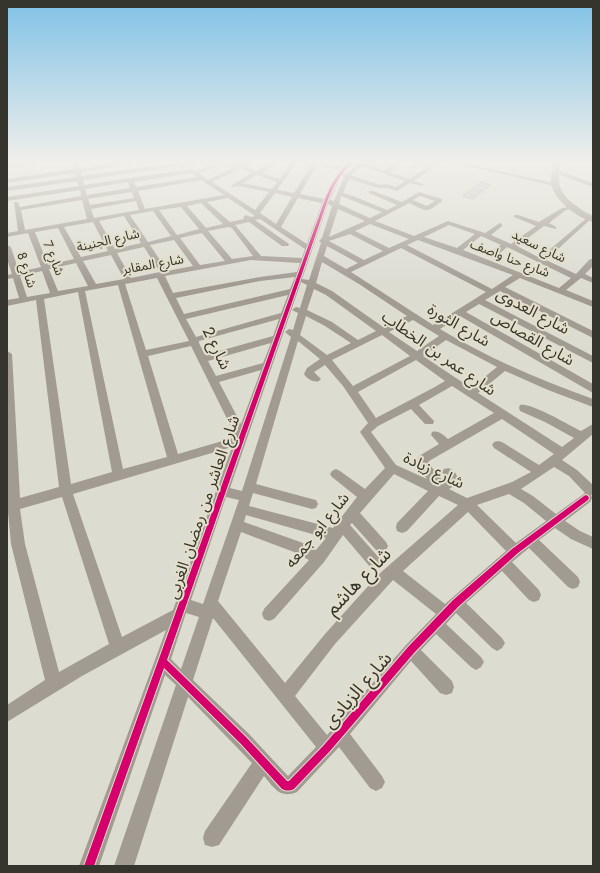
<svg xmlns="http://www.w3.org/2000/svg" width="600" height="873" font-family="Jost,'Noto Sans Arabic',sans-serif">
  <style>
    .building { fill: #cdc8c6; stroke: #b5b1ae }
    .lines { fill: none; stroke-linecap: round; stroke-linejoin: round }
    .minor { fill: #a29b92; fill-rule: evenodd }
    .major { fill: #a49e92; fill-rule: evenodd }
    .cycleway-casing { stroke: #e3dfcb; stroke-width: 2 }
    .cycleway { fill: #d6006c; fill-rule: evenodd }
    .labels { text-anchor: middle; dominant-baseline: central; stroke-width: 4; stroke-linejoin: round; paint-order: stroke }
    .far-street-label { font-size: 13px; fill: #36352d; stroke: #e3dfcb }
    .street-label { font-size: 16px; fill: #36352d; stroke: #e3dfcb }
    .near-street-label { font-size: 19px; fill: #36352d; stroke: #e3dfcb }
  </style>
  <rect width="100%" height="100%" fill="#dddcd1"/>
  <polygon class="building" points="481,182 491,185 472,199 463,196"/>
  <g class="lines">
    <g class="minor">
      <polygon points="23,162 37,162 34,164 7,167 7,163"/>
      <path d="M73 162H77L80 169 129 162H140L81 172 82 176 180 162 183 164 191 162H198L183 168 180 166 83 180 84 185 191 169 194 171C212 165 220 159 239 165L248 162H253L245 167 256 171 273 162H278L262 173 280 179 292 162H297L277 190 294 193 312 164 311 162H318L342 167 348 162H365V163L384 170 397 162 400 164 399 165 389 172 409 179 436 162H441L414 181 423 184V186L410 183 397 191 387 188H378L349 179 343 193 353 196 387 210 397 205 369 193V191H373L402 202 419 192 442 199V201C426 214 427 211 409 203L375 221 414 236 448 221 485 233 500 223 502 224V226L491 235 511 244 536 226 514 217V215H518L539 222 562 208 575 206V208L566 210 549 223 556 227V229L544 226 517 246 540 258 588 217H593L546 260 576 274 590 259H593V266L585 274 593 278V283L581 278 566 290 593 301V307L520 278 505 287 593 331V338L500 291 485 300 593 356V363L479 304 466 312 593 384V393L460 316 440 329C488 358 540 380 593 399V407L548 390 505 371 478 393 562 447 574 438 545 422 520 411 519 408 520 405C531 402 570 426 581 431L593 424V434L562 460 577 470 593 485V494L591 495 592 498 590 502 565 521 580 531 593 537V549L571 539 555 528 539 540 578 577 580 582 578 587 573 589 568 587 529 548 512 562 539 590 541 595 539 600 534 602 529 600 502 571 466 603 502 638 505 643 502 648 497 651 492 648 456 613 446 624 481 657 484 662 481 667 476 670 471 667 436 634 421 650 452 681 454 687 452 693 446 695 440 693 411 661 350 734 382 776 385 782 382 788 376 791 370 788 339 747 297 792C280 799 274 788 264 776L219 845 212 847 205 845 203 838 205 831 252 763 188 697 134 866H114L176 685 165 675 99 866H79L166 630 82 676 7 722V705L45 680 11 544 8 512H7V351L12 354 20 498 59 487 36 300 7 306V300L19 298 13 278 7 279V275L12 274 7 259V245L11 247 19 272 41 267 28 233 7 237V233L18 231 14 202H18L20 207 81 196 80 190 7 201V197L79 186 77 181 7 191V187L76 177 75 173 7 183V179L74 169ZM354 162 357 164 346 174 344 173ZM224 164 235 167 208 180 199 173ZM317 165 340 170 330 185 324 199 300 194ZM362 166 405 181 396 187 387 184 380 185 351 175ZM240 169 252 173 232 185V187L238 186 269 192 255 210 212 182ZM191 173 197 177 136 187 134 182ZM257 175 277 182 272 189 243 183ZM341 176 344 177 334 201 330 200ZM201 180 224 195 145 209 138 191ZM128 182 130 188 87 195 85 189ZM132 192 134 198 90 205 88 199ZM275 193 292 197 276 224 260 213ZM341 196 382 212 370 218 339 204ZM420 196 435 201 427 206 413 200ZM228 198 254 215 255 216 251 217 246 215 243 217 244 219 230 222 207 202ZM298 198 322 203 307 244 281 227ZM82 200 87 219 25 230 21 210ZM136 201 139 210 94 218 91 209ZM201 203 222 223 223 224 206 228 187 206ZM328 204 332 206 322 238 319 241 321 243 309 280 302 279ZM181 207 199 229 177 235 159 210ZM338 209 365 221 329 237ZM153 211 171 236 148 242 130 215ZM124 216 141 243 115 249 99 221ZM260 219 305 249 302 258 261 256 235 225 249 222 282 246H288L289 244 255 220ZM93 222 108 251 81 257 64 227ZM370 224 409 239 389 248 355 231ZM449 225 475 234 457 248 424 237ZM228 227 232 228 253 256 232 259 208 231ZM58 228 74 259 48 265 35 232ZM202 233 225 261 200 265 180 238ZM350 234 383 251 364 260 329 241ZM481 236 501 245 492 251V255H498L507 247 571 278 559 288 463 250ZM174 240 193 266 167 271 150 245ZM418 240 513 275 492 289 407 245ZM327 246 358 263 346 269 324 256ZM144 247 160 272 131 278 117 253ZM401 248 486 292 433 325 351 272ZM111 255 124 279 96 284 83 261ZM251 260 300 263 297 272 260 277 173 293 165 276ZM322 262 359 284 407 316 383 327 332 291 316 283ZM76 263 88 286 58 291 49 269ZM42 271 50 293 27 297 20 276ZM295 277 290 289 184 314 176 298 260 281ZM157 278 189 341 146 350 125 284ZM301 282 307 285 300 308 296 307 292 310 298 313 293 330 289 329 285 332 291 337 242 491 230 488ZM118 285 167 457 123 469 85 291ZM314 289 326 295 376 331 358 340 332 322 307 310ZM78 292 112 472 71 484 44 299ZM288 295 281 313 196 337 186 319ZM306 316 325 326 351 343 327 355 300 335ZM279 319 273 336 205 355 199 343V341ZM413 320 439 336 417 351 389 332ZM382 335 410 356 353 386 332 360ZM446 340 497 367 471 388 423 356ZM298 341 320 359 307 368 304 374C307 379 314 383 319 381L321 379 314 372 325 365 343 386 368 423 360 432 385 468 365 489 340 471 336 469 332 471 330 474 332 477 357 497 333 528 249 506 253 493 312 509 316 508 318 504 316 500 312 499 256 484ZM271 343 263 363 216 376 208 361ZM191 346 236 437 178 454 148 356ZM416 360 445 381 433 388 376 418 358 392ZM261 370 241 424 219 382ZM452 386 494 413 448 439C443 435 439 430 432 432L431 435 439 444 419 456C414 465 422 472 427 479L396 465 371 432 378 426 411 409 425 424H433L434 421 419 405ZM502 419 554 454 539 465 502 442 498 441 494 442 492 445 494 448 531 472 512 482 467 498 449 489 456 485 459 479C455 472 452 466 444 469L442 472 447 479 443 481 429 464V461ZM232 447 173 610 122 637 73 494ZM554 467 569 476 585 493 556 514 533 496 521 489ZM394 474 428 491 397 523 396 527 397 531 402 533 407 531 439 496 458 505 379 574 325 634 285 683 218 601 241 532 294 552 309 560 264 609 262 614 264 619 269 621 274 619 324 562 343 535 371 568 376 570 381 568 383 564 381 560 350 525 352 523 376 550 381 552 386 550 388 546 386 542 360 513ZM509 494 524 503 546 521 516 543 477 505ZM62 497 109 644 59 672 25 544 20 509ZM226 497 239 500 203 604 191 600ZM468 512 506 551 445 604 403 571ZM246 515 326 538 316 550 303 543 244 522ZM393 580 436 614 406 645 327 735 295 696 335 644ZM186 613 199 617 181 669 171 659ZM213 618 316 747 288 776 249 734 193 680Z"/>
      <polygon points="420,162 426,162 415,169 411,169 411,167"/>
      <polygon points="449,162 458,162 558,184 555,186"/>
      <polygon points="557,170 593,183 593,187 555,173 555,171"/>
    </g>
    <path class="major" d="M554 162H561C560 168 558 175 559 181 560 198 580 209 593 216V222C578 218 557 202 552 187 550 179 552 170 554 162Z"/>
    <defs>
      <path id="cycleway" d="M350 162H353C339 176 333 186 326 205L167 660 246 737 287 781H289L324 745 408 647 453 600 512 549 584 496 586 495 588 496 589 498 588 500 518 553 459 606 414 653 330 751 294 789C290 791 286 791 282 789L240 743 164 668 94 866H84L323 205C329 188 336 174 350 162Z"/>
    </defs>
    <use href="#cycleway" class="cycleway-casing"/>
    <use href="#cycleway" class="cycleway"/>
  </g>
  <linearGradient id="sky" x2="0" y2="1"><stop stop-color="#80c2e7"/><stop offset="0.57" stop-color="#f0efea"/><stop offset="1" stop-color="#f0efea" stop-opacity="0"/></linearGradient>
  <rect width="600" height="284" fill="url(#sky)"/>
  <g class="labels">
    <g class="far-street-label">
      <text transform="translate(108 240) rotate(-13)">شارع الجنينة</text>
      <text transform="translate(539 246) rotate(26)">شارع سعيد</text>
      <text transform="translate(54 258) rotate(68)">شارع 7</text>
      <text transform="translate(510 258) rotate(21)">شارع حنا واصف</text>
      <text transform="translate(153 264) rotate(-10)">شارع المقابر</text>
      <text transform="translate(27 270) rotate(72)">شارع 8</text>
    </g>
    <g class="street-label">
      <text transform="translate(533 311) rotate(28)">شارع العدوى</text>
      <text transform="translate(459 325) rotate(30)">شارع الثورة</text>
      <text transform="translate(533 338) rotate(30)">شارع القصاص</text>
      <text transform="translate(217 348) rotate(64)">شارع 2</text>
      <text transform="translate(439 353) rotate(35)">شارع عمر بن الخطاب</text>
      <text transform="translate(434 470) rotate(25)">شارع زيادة</text>
      <text transform="translate(203 507) rotate(-71)">شارع العاشر من رمضان الغربى</text>
      <text transform="translate(317 530) rotate(-51)">شارع ابو جمعه</text>
    </g>
    <g class="near-street-label">
      <text transform="translate(358 581) rotate(-46)">شارع هاشم</text>
      <text transform="translate(357 690) rotate(-49)">شارع الزيادى</text>
    </g>
  </g>
  <rect width="600" height="873" fill="none" stroke="#36352d" stroke-width="16"/>
</svg>
